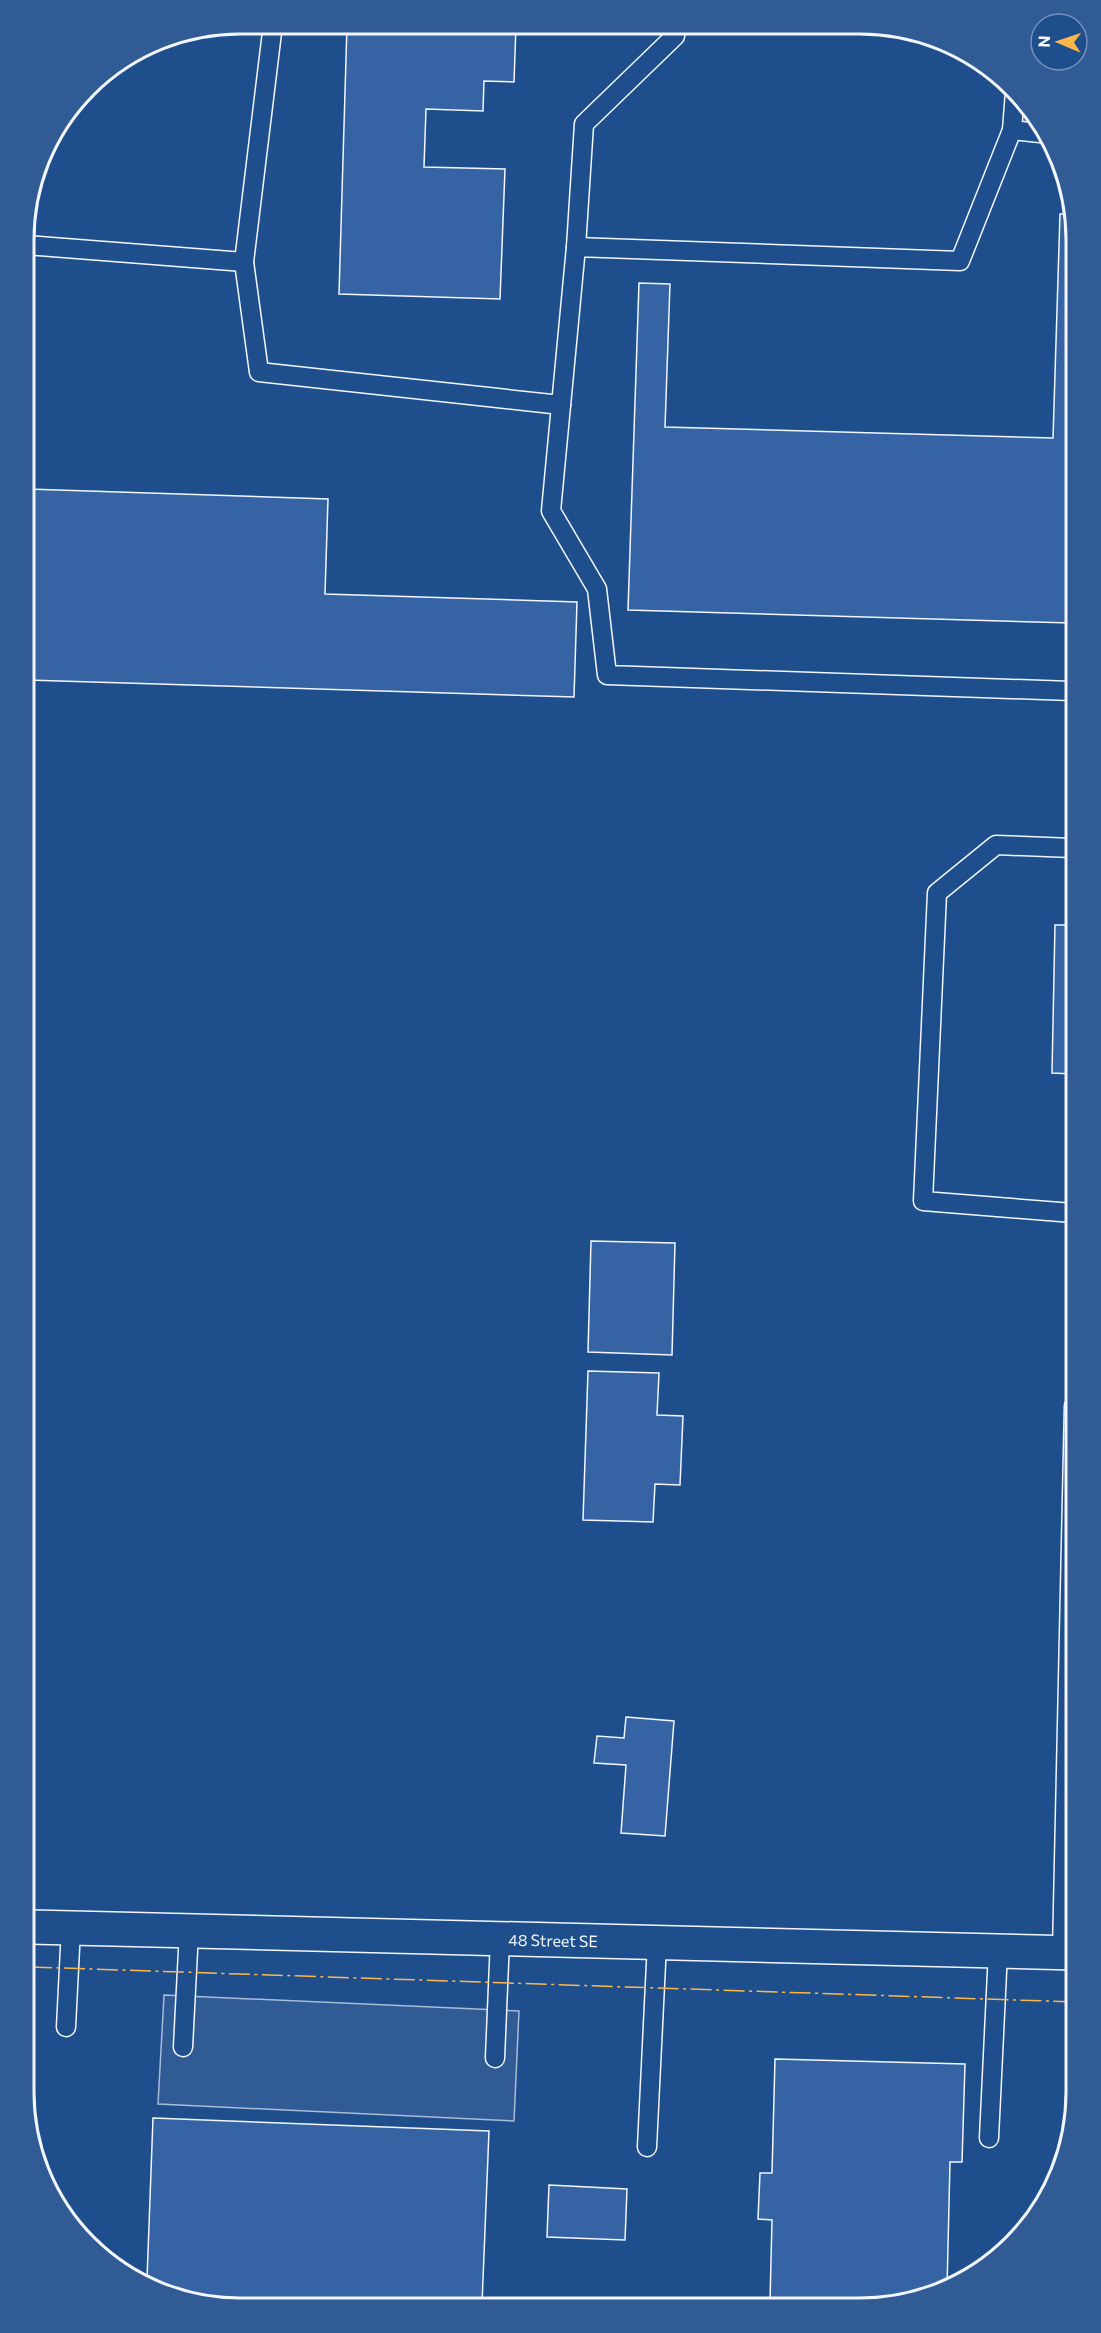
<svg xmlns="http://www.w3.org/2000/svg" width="1101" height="2333" font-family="Commissioner,sans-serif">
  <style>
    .built { fill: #305b95; stroke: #a8bbd7; stroke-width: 1.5 }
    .building { fill: #3563a3; stroke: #f2f6ff; stroke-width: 1.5 }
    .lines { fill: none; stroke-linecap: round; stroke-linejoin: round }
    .lane-casing { stroke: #f2f6ff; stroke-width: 21 }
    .street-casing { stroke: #f2f6ff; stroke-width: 36 }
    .lane { stroke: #1f4e8c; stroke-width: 18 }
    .street { stroke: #1f4e8c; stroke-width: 33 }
    .power { stroke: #ffb74d; stroke-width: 1.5; stroke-dasharray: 21 4.5 3 4.5; stroke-linecap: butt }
    .labels { text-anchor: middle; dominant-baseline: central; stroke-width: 4.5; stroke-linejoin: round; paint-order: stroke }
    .street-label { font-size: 16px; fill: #f2f6ff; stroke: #1f4e8c }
    .rim { fill: none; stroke: #f2f6ff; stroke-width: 3 }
  </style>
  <rect width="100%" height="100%" fill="#1f4e8c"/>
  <polygon class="built" points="164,1995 519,2011 514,2121 158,2104"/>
  <g class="building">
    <polygon points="347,25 516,26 514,82 484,81 483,111 426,109 424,167 505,169 500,299 339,294"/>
    <polygon points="1060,214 1070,214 1071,623 628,610 639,283 670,284 665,427 1053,438"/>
    <polygon points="27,489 328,499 325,594 577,602 574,697 27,680"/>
    <polygon points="1055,925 1072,925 1073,1074 1052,1073"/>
    <polygon points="591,1241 675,1243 672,1355 588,1352"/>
    <polygon points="588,1371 659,1373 657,1415 683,1416 680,1485 655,1484 653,1522 583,1520"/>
    <polygon points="626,1717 674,1721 665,1836 621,1833 626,1765 594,1763 597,1736 624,1738"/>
    <polygon points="775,2059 965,2064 962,2162 950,2162 947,2288 917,2302 770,2302 772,2220 758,2219 760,2173 772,2173"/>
    <polygon points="153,2118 489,2131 482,2304 199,2305 147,2279"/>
    <polygon points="549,2185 627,2189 625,2240 547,2237"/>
  </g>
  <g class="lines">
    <defs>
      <g id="lane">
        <polyline points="273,24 244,262 259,372 561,405"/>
        <polyline points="1012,130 1015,92"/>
        <polyline points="1049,134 1012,130 960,261 576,247 551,511 597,589 607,675 1071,691"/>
        <polyline points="26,245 244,262"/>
        <polyline points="576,247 584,124 675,36 676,27"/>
        <polyline points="1072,848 996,845 937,893 923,1201 1073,1213"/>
        <polyline points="1062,1953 1074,1406"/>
        <polyline points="66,2027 71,1928"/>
        <polyline points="183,2047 189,1931"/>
        <polyline points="495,2058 500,1939"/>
        <polyline points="989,2138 998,1951"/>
        <polyline points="647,2147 657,1943"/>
      </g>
      <polyline id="street" points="31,1927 1076,1953"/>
    </defs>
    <use href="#lane" class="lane-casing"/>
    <use href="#street" class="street-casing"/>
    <use href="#lane" class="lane"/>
    <use href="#street" class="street"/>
    <polyline class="power" points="31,1967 1076,2002"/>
  </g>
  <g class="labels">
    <g class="street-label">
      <text transform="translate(553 1940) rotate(1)">48 Street SE</text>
    </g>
  </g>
  <path d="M0 0H1101V2333H0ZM240 34H860A206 206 0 0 1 1066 240V2092A206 206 0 0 1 860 2298H240A206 206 0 0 1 34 2092V240A206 206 0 0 1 240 34Z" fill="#305b95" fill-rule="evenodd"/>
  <path class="rim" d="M240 34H860A206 206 0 0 1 1066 240V2092A206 206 0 0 1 860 2298H240A206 206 0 0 1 34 2092V240A206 206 0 0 1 240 34Z"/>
  <g transform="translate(1059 42) rotate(272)"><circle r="28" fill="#1f4e8c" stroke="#7391ba" stroke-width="1.5"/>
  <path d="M0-4.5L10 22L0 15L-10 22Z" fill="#ffb74d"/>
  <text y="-9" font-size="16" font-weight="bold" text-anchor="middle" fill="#f2f6ff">N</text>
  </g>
</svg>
